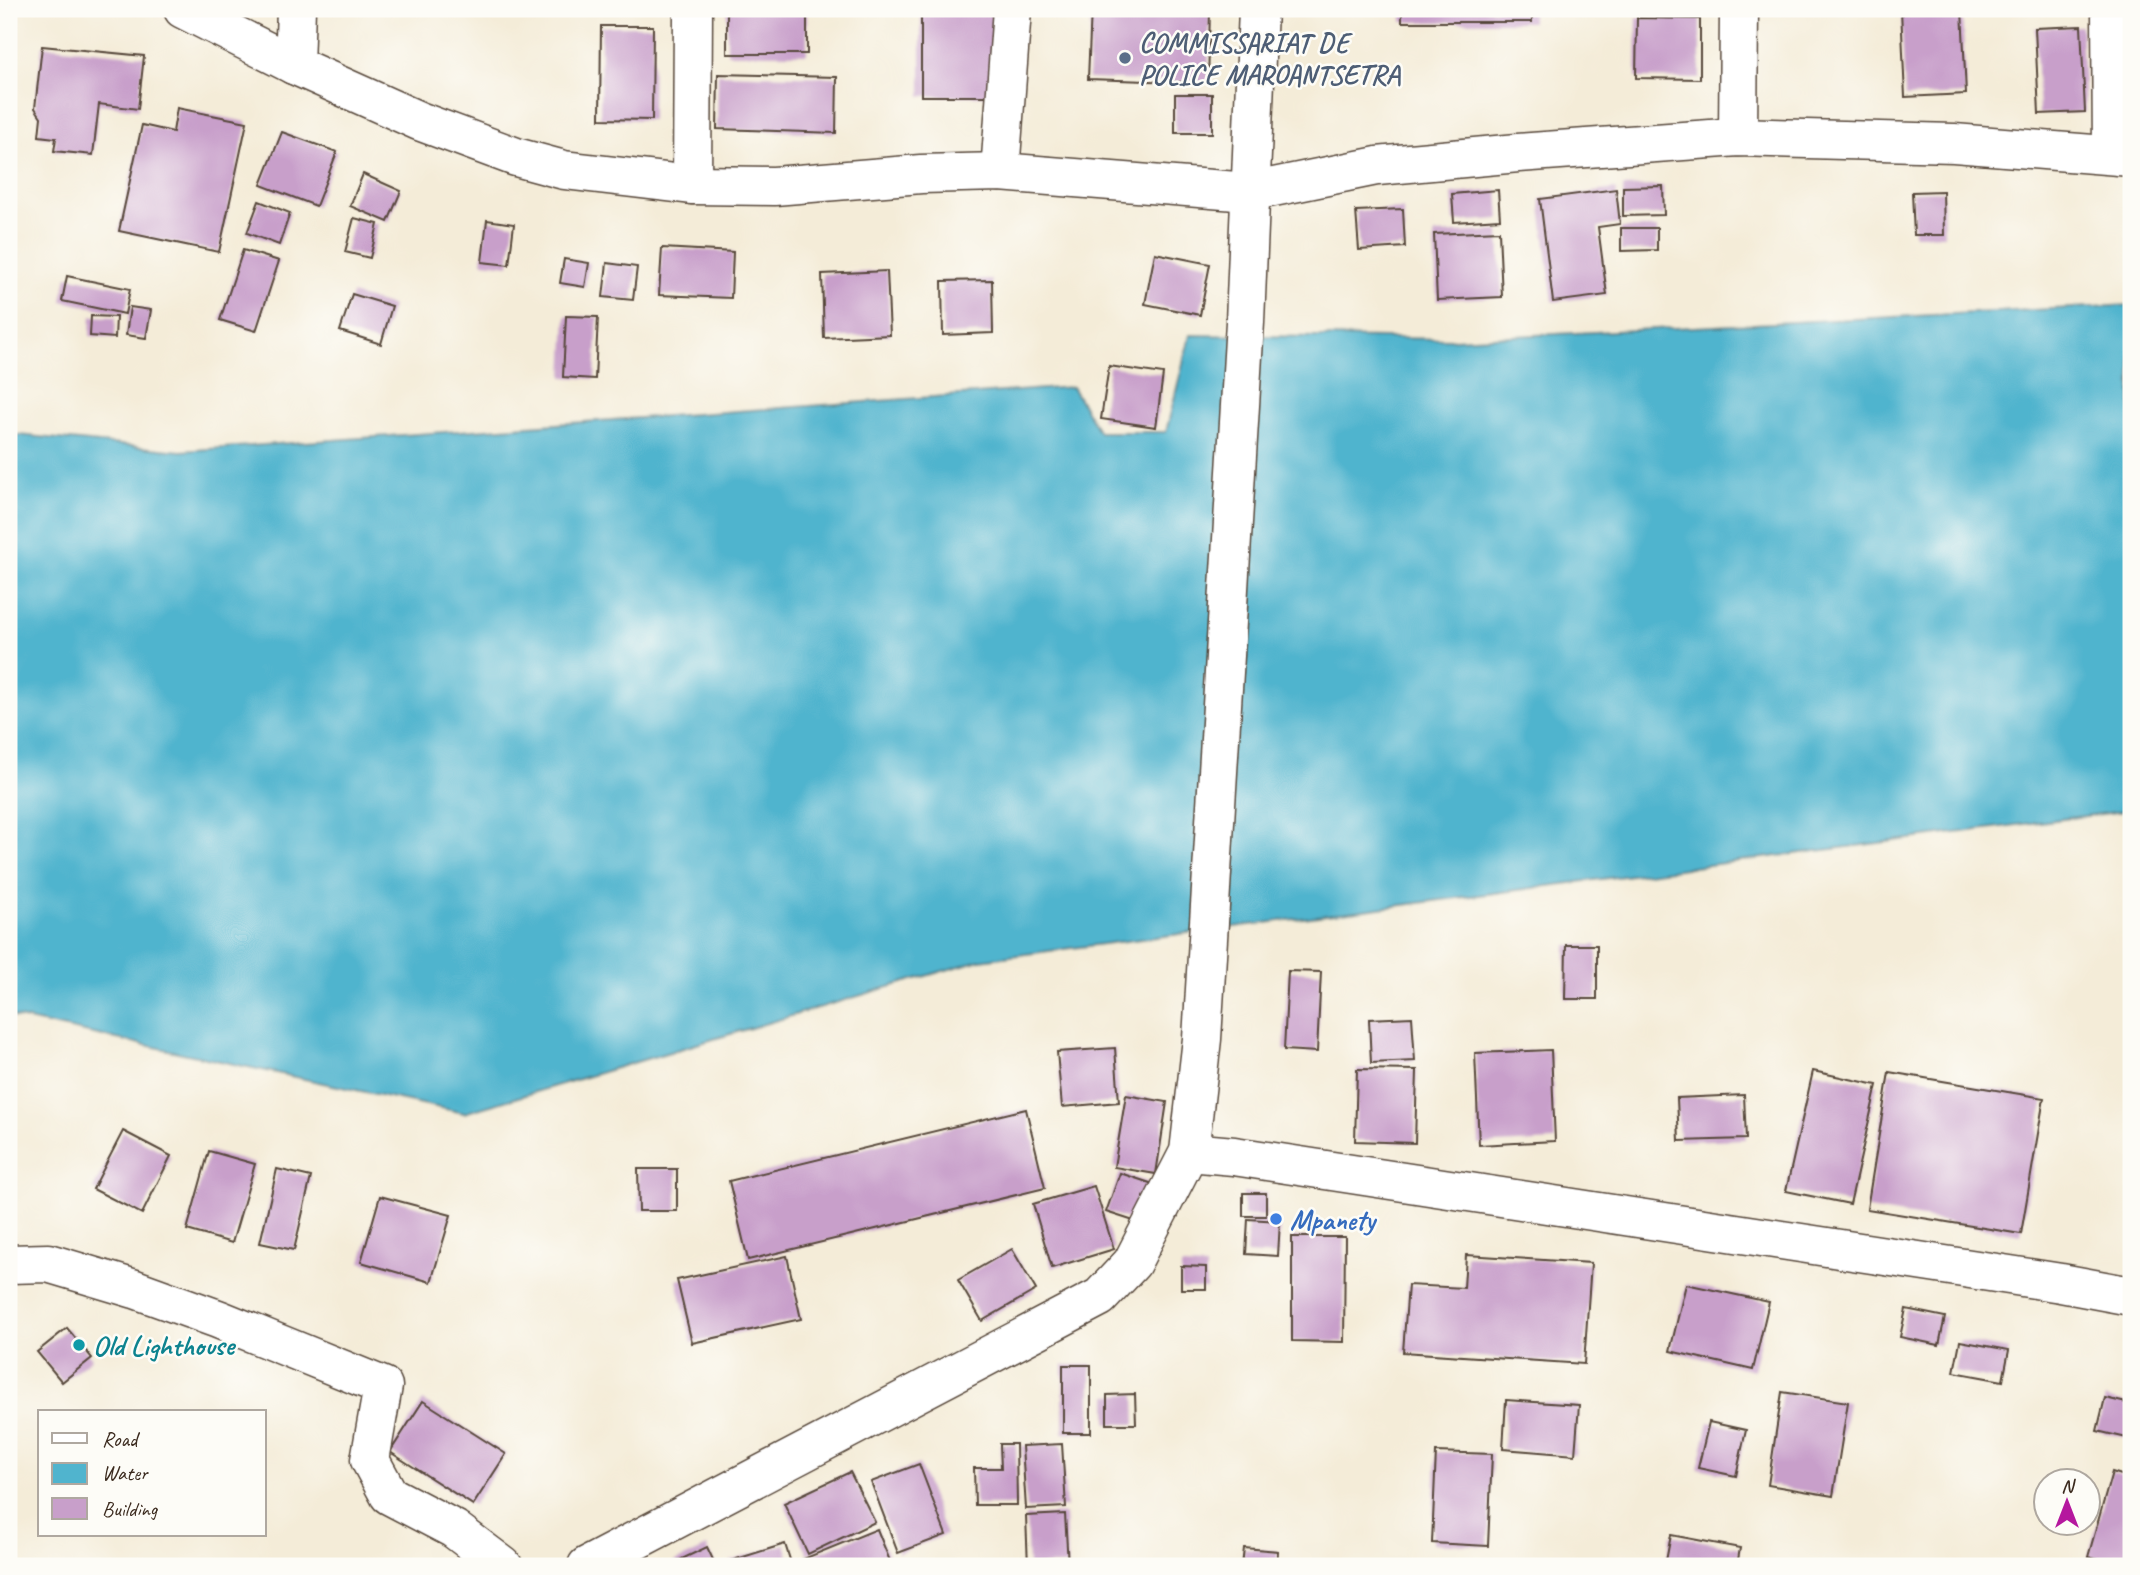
<svg xmlns="http://www.w3.org/2000/svg" width="2140" height="1575" font-family="Caveat,sans-serif">
  <style>
    .water { fill: #50b4ce; stroke: #466f76; stroke-width: 2 }
    .building { fill: #c89fca }
    .lines { fill: none; stroke-linecap: round; stroke-linejoin: round }
    .minor-casing { stroke: #57473a; stroke-width: 41 }
    .major-casing { stroke: #57473a; stroke-width: 41 }
    .minor { stroke: #fff; stroke-width: 38 }
    .major { stroke: #fff; stroke-width: 38 }
    .service-dot { fill: #5c6f8a; stroke: #fdfcf7; stroke-width: 2.5 }
    .shop-dot { fill: #3f7fe0; stroke: #fdfcf7; stroke-width: 2.5 }
    .culture-dot { fill: #0f9aa8; stroke: #fdfcf7; stroke-width: 2.5 }
    .labels { text-anchor: middle; dominant-baseline: central; stroke-width: 5; stroke-linejoin: round; paint-order: stroke }
    .service-label { font-size: 28px; font-weight: bold; fill: #4e5e75; stroke: #fdfcf7; text-anchor: start }
    .shop-label { font-size: 28px; font-weight: bold; fill: #366cbe; stroke: #fdfcf7; text-anchor: start }
    .culture-label { font-size: 28px; font-weight: bold; fill: #0d838f; stroke: #fdfcf7; text-anchor: start }
  </style>
  <rect width="100%" height="100%" fill="#fdfcf7"/>
  <filter id="ink" filterUnits="userSpaceOnUse"><feTurbulence type="fractalNoise" baseFrequency=".0143" numOctaves="2"/><feDisplacementMap in="SourceGraphic" scale="14" xChannelSelector="R" yChannelSelector="G"/><feConvolveMatrix kernelMatrix="1 2 1 2 8 2 1 2 1" color-interpolation-filters="sRGB"/></filter>
  <filter id="wash" filterUnits="userSpaceOnUse"><feTurbulence type="fractalNoise" baseFrequency=".00686" numOctaves="4" result="noise"/><feDisplacementMap in="SourceGraphic" scale="28" xChannelSelector="R" yChannelSelector="G"/><feGaussianBlur stdDeviation="1.57" result="paint"/><feColorMatrix in="noise" values="0 0 0 0 0 0 0 0 0 0 0 0 0 0 0 0 0 1.4 0 .05"/><feComposite in="paint" operator="in"/></filter>
  <g filter="url(#wash)">
    <rect width="100%" height="100%" fill="#f4ecd8"/>
    <polygon class="water" points="2131,305 2131,810 980,960 464,1113 9,1016 9,434 181,451 1072,387 1099,432 1166,432 1190,335 1453,339"/>
    <g id="blocks">
      <g class="building">
        <rect x="727" y="9" width="80" height="45"/>
        <rect x="921" y="9" width="74" height="87"/>
        <polygon points="1091,9 1210,11 1208,83 1088,79"/>
        <rect x="1402" y="9" width="130" height="13"/>
        <polygon points="1901,9 1962,9 1966,94 1905,97"/>
        <polygon points="1637,18 1700,19 1700,79 1636,78"/>
        <polygon points="601,26 653,26 652,120 600,119"/>
        <polygon points="2081,26 2085,112 2039,114 2035,28"/>
        <polygon points="42,46 144,56 138,109 99,104 93,155 54,151 56,138 39,136 41,117 35,108"/>
        <polygon points="718,74 837,77 836,133 717,129"/>
        <rect x="1175" y="94" width="37" height="39"/>
        <polygon points="177,108 247,122 219,252 119,231 142,125 173,132"/>
        <polygon points="282,132 337,152 316,206 261,185"/>
        <polygon points="363,174 401,191 388,222 350,206"/>
        <polygon points="1663,186 1664,215 1623,216 1623,187"/>
        <polygon points="1616,189 1620,224 1598,227 1607,295 1553,302 1540,199"/>
        <polygon points="1498,190 1500,219 1454,222 1452,194"/>
        <polygon points="1943,191 1944,235 1914,235 1912,192"/>
        <polygon points="259,201 290,213 279,245 247,233"/>
        <polygon points="1403,209 1405,247 1359,250 1356,211"/>
        <polygon points="354,218 378,224 370,258 345,252"/>
        <polygon points="487,220 514,224 509,265 482,262"/>
        <polygon points="1621,228 1657,228 1657,250 1621,251"/>
        <polygon points="1499,231 1502,297 1437,300 1434,234"/>
        <polygon points="662,248 733,252 731,298 659,295"/>
        <polygon points="243,250 279,261 256,331 220,320"/>
        <polygon points="1155,253 1210,264 1200,315 1145,304"/>
        <polygon points="564,259 589,263 585,287 560,283"/>
        <polygon points="607,263 637,267 633,300 603,297"/>
        <polygon points="887,271 890,335 824,338 822,274"/>
        <polygon points="67,276 130,289 125,314 62,301"/>
        <polygon points="992,280 993,333 943,335 942,281"/>
        <polygon points="352,294 392,306 381,344 340,331"/>
        <polygon points="130,307 151,310 146,338 126,335"/>
        <polygon points="91,316 116,317 115,338 90,336"/>
        <polygon points="566,316 598,317 595,379 563,377"/>
        <polygon points="1109,366 1163,374 1156,427 1101,419"/>
        <polygon points="1566,945 1597,945 1597,999 1565,999"/>
        <polygon points="1288,971 1321,972 1317,1052 1284,1050"/>
        <polygon points="1412,1017 1415,1061 1371,1063 1369,1019"/>
        <polygon points="1115,1048 1119,1102 1062,1107 1057,1052"/>
        <polygon points="1551,1050 1555,1141 1479,1145 1475,1053"/>
        <polygon points="1357,1069 1417,1070 1415,1143 1355,1141"/>
        <polygon points="1813,1071 1877,1085 1850,1204 1786,1191"/>
        <polygon points="1889,1072 2044,1098 2021,1234 1867,1209"/>
        <polygon points="1126,1095 1167,1102 1156,1174 1114,1167"/>
        <polygon points="1744,1095 1746,1139 1679,1141 1677,1098"/>
        <polygon points="1026,1109 1045,1188 748,1260 729,1181"/>
        <polygon points="123,1131 171,1156 142,1214 93,1189"/>
        <polygon points="209,1151 255,1164 232,1243 187,1230"/>
        <polygon points="277,1169 311,1177 294,1250 260,1243"/>
        <polygon points="638,1169 677,1169 677,1211 639,1211"/>
        <polygon points="1120,1173 1156,1185 1143,1224 1106,1212"/>
        <polygon points="1094,1186 1114,1249 1052,1268 1033,1204"/>
        <rect x="1243" y="1193" width="23" height="23"/>
        <polygon points="380,1196 451,1215 431,1282 361,1262"/>
        <polygon points="1248,1219 1280,1221 1278,1256 1246,1254"/>
        <polygon points="1292,1237 1345,1237 1344,1342 1292,1341"/>
        <polygon points="1012,1249 1036,1290 982,1321 958,1280"/>
        <polygon points="1466,1255 1591,1263 1584,1364 1403,1352 1408,1285 1464,1288"/>
        <polygon points="787,1256 801,1319 692,1343 677,1280"/>
        <polygon points="1181,1266 1206,1267 1206,1289 1181,1289"/>
        <polygon points="1686,1284 1769,1302 1753,1370 1670,1351"/>
        <polygon points="1906,1309 1945,1317 1939,1345 1900,1337"/>
        <polygon points="67,1328 92,1358 62,1382 37,1352"/>
        <polygon points="1960,1341 2009,1350 2003,1381 1954,1372"/>
        <rect x="1063" y="1365" width="28" height="68"/>
        <polygon points="1782,1392 1848,1402 1833,1496 1768,1485"/>
        <polygon points="1135,1394 1136,1424 1107,1424 1107,1395"/>
        <polygon points="2105,1398 2131,1404 2131,1439 2097,1431"/>
        <polygon points="1506,1400 1579,1405 1575,1455 1503,1449"/>
        <polygon points="423,1401 506,1454 473,1505 390,1452"/>
        <polygon points="1709,1422 1746,1430 1736,1476 1698,1468"/>
        <polygon points="1000,1444 1016,1444 1017,1505 975,1505 974,1468 1001,1468"/>
        <polygon points="1062,1444 1066,1507 1026,1509 1022,1446"/>
        <polygon points="1436,1452 1492,1454 1488,1546 1432,1543"/>
        <polygon points="919,1464 946,1535 898,1553 871,1482"/>
        <polygon points="850,1472 875,1522 808,1554 784,1503"/>
        <polygon points="2112,1472 2131,1478 2131,1566 2122,1566 2088,1557"/>
        <polygon points="1065,1514 1068,1565 1028,1566 1026,1516"/>
        <polygon points="877,1529 892,1566 797,1566 796,1562"/>
        <polygon points="1671,1535 1740,1548 1737,1566 1665,1566"/>
        <polygon points="785,1544 792,1566 731,1566 730,1561"/>
        <polygon points="707,1547 716,1566 667,1566"/>
        <polygon points="1244,1548 1278,1551 1277,1566 1242,1566"/>
      </g>
    </g>
  </g>
  <g filter="url(#ink)">
    <use href="#blocks" fill-opacity="0" stroke="#57473a" stroke-width="2"/>
    <g class="lines">
      <defs>
        <g id="minor">
          <polyline points="183,9 294,65 419,121 516,157 564,170 692,185 774,186 921,174 1000,172 1249,192 1377,166 1518,153 1738,137 1954,143 2131,157"/>
          <polyline points="2111,9 2112,154"/>
          <polyline points="294,65 296,9"/>
          <polyline points="1738,137 1739,9"/>
          <polyline points="1000,172 1012,9"/>
          <polyline points="692,185 693,9"/>
          <polyline points="1189,1152 1234,1156 2061,1283 2131,1296"/>
          <polyline points="9,1264 48,1263 135,1289 218,1319 383,1386 370,1460 389,1495 454,1529 503,1566"/>
        </g>
        <polyline id="major" points="587,1566 1100,1297 1132,1263 1189,1152 1202,1039 1245,322 1258,9"/>
      </defs>
      <use href="#minor" class="minor-casing"/>
      <use href="#major" class="major-casing"/>
      <use href="#minor" class="minor"/>
      <use href="#major" class="major"/>
    </g>
  </g>
  <circle class="service-dot" cx="1125" cy="58" r="7"/>
  <circle class="shop-dot" cx="1276" cy="1219" r="7"/>
  <circle class="culture-dot" cx="79" cy="1345" r="7"/>
  <g class="labels">
    <g class="service-label">
      <text x="1139" y="42">COMMISSARIAT DE<tspan x="1139" dy="32">POLICE MAROANTSETRA</tspan></text>
    </g>
    <g class="shop-label">
      <text x="1290" y="1219">Mpanety</text>
    </g>
    <g class="culture-label">
      <text x="93" y="1345">Old Lighthouse</text>
    </g>
  </g>
  <rect width="2140" height="1575" fill="none" stroke="#fdfcf7" stroke-width="35"/>
  <rect x="38" y="1410" width="228" height="126" fill="#fdfcf7" stroke="#afa8a0" stroke-width="2"/>
  <rect x="52" y="1433" width="35" height="10" fill="#ffffff" stroke="#afa8a0" stroke-width="2"/>
  <text x="102" y="1446" font-size="21" fill="#3b2a1e">Road</text>
  <rect x="52" y="1463" width="35" height="21" fill="#50b4ce" stroke="#afa8a0" stroke-width="2"/>
  <text x="102" y="1480" font-size="21" fill="#3b2a1e">Water</text>
  <rect x="52" y="1498" width="35" height="21" fill="#c89fca" stroke="#afa8a0" stroke-width="2"/>
  <text x="102" y="1516" font-size="21" fill="#3b2a1e">Building</text>
  <g transform="translate(2067 1502)"><circle r="33" fill="#fdfcf7" stroke="#afa8a0" stroke-width="2"/>
  <path d="M0-5L12 26L0 18L-12 26Z" fill="#b5179e"/>
  <text y="-10" font-size="19" font-weight="bold" text-anchor="middle" fill="#3b2a1e">N</text>
  </g>
</svg>
